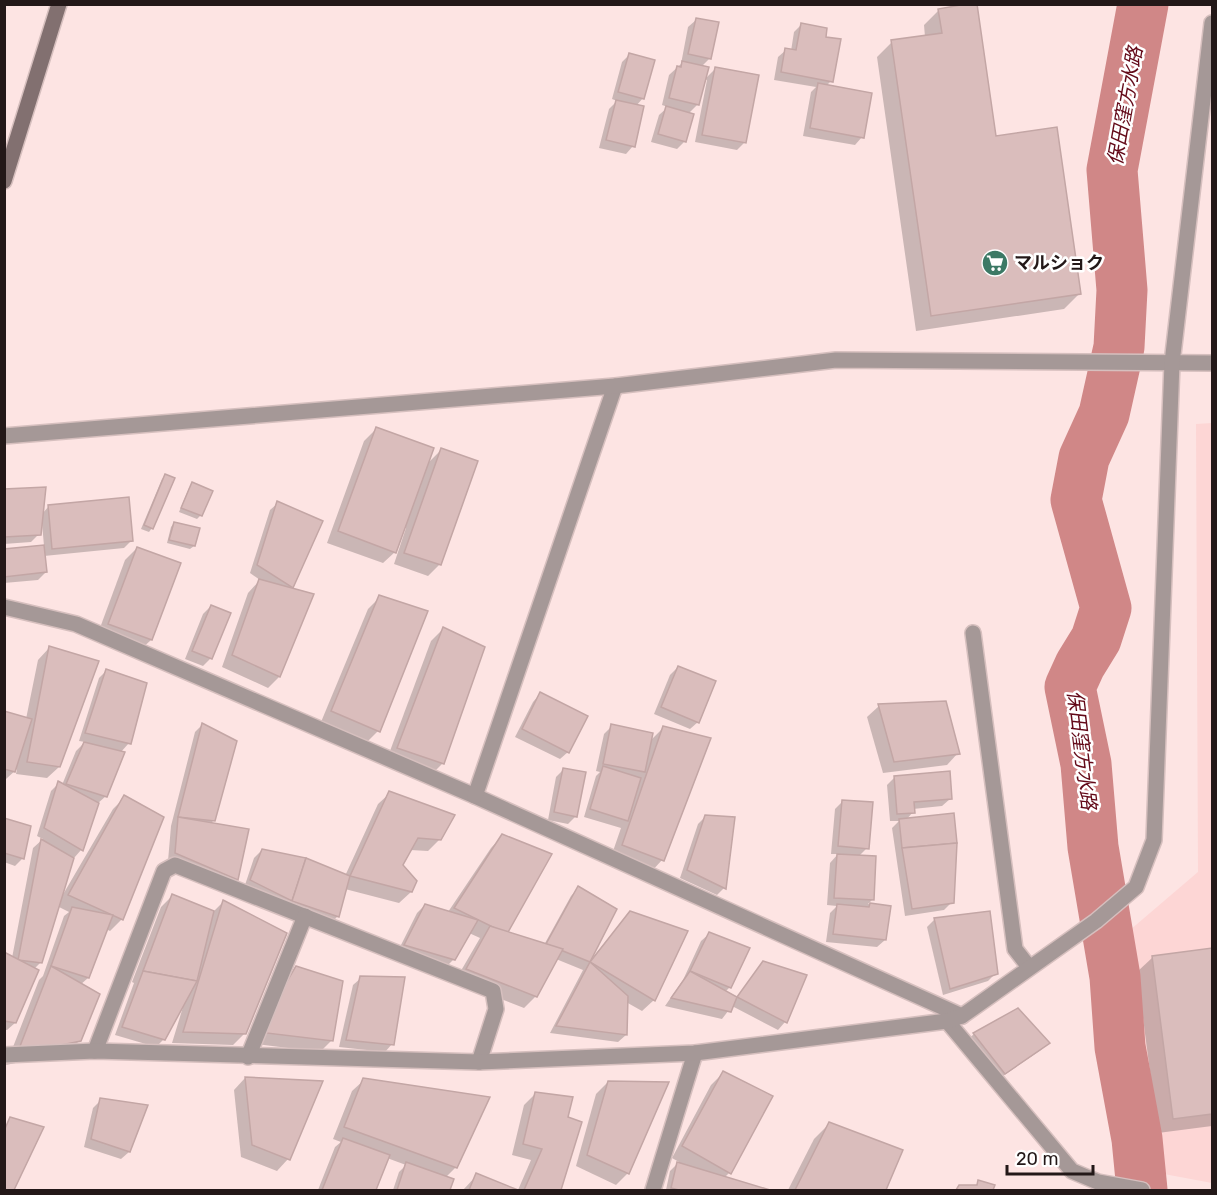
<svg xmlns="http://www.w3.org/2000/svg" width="1217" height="1195" font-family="Rubik,'Noto Sans JP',sans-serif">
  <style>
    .built { fill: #fdd6d5 }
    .shadow { fill: #0003 }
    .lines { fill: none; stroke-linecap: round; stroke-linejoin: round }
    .river { stroke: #d08787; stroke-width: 51 }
    .building { fill: #dabdbc; stroke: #c3a6a5; stroke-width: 1.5 }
    .minor-casing { stroke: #d6bfbe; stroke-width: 18 }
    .tertiary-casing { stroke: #d6bfbe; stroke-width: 18 }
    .secondary-casing { stroke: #d6bfbe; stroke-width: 18 }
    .minor { stroke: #a59897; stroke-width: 15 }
    .tertiary { stroke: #a59897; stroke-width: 15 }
    .secondary { stroke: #827070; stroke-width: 15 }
    .labels { text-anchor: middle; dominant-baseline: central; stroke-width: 5; stroke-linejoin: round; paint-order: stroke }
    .poi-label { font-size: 18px; font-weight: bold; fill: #231818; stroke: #fff; text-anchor: start }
    .water-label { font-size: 20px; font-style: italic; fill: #630918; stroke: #fff }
  </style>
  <rect width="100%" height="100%" fill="#fde4e3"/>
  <polygon class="built" points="1212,423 1212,1183 1164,1174 1116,942 1198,872 1196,424"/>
  <g class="shadow">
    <polygon points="939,10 995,137 1079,294 1064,309 916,331 877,57 892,42 925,37 924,25"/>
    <polygon points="696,20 710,58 701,67 698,104 688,114 692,115 684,142 677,149 651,142 659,115 668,107 662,105 669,75 681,64 688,27"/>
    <polygon points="802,24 824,38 831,81 826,86 862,137 855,145 803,136 811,92 816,87 774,80 778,57 786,50 791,51 794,32"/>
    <polygon points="629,55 643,98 636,106 633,146 626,154 599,148 609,109 617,101 612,99 622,62"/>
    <polygon points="715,69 745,142 737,150 695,142 707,80 705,79"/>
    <polygon points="376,429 427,464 441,450 440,564 428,576 394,564 406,528 404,527 395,552 383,563 327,543 364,441"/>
    <polygon points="166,475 152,528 149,532 141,529 162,479"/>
    <polygon points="193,484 201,515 197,519 179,512 189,488"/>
    <polygon points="4,491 42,514 49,506 132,540 124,548 44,556 46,572 38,580 4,583 4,551 44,546 42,523 39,534 31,542 4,544"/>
    <polygon points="278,503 321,522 290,589 279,677 268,688 222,667 248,593 260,580 250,573 270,510"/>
    <polygon points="174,523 194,546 190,549 167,543 171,527"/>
    <polygon points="137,548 179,564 151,640 139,651 97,636 125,560"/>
    <polygon points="380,597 378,731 367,742 321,722 368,609"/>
    <polygon points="211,606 211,658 203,666 185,659 203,614"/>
    <polygon points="443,629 443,763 431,775 387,759 431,641"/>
    <polygon points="49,648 59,767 47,778 16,774 17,769 6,779 4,779 4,712 26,719 38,660"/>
    <polygon points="678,667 698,722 690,729 654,714 670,675"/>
    <polygon points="107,670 129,743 120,753 106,796 97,804 81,850 74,858 72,857 58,903 113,809 125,797 122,919 110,931 106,929 88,978 80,985 80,1040 68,1052 6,1065 39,980 43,976 64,916 69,912 57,906 41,962 34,969 15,1023 7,1030 4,1030 4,954 12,958 33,848 43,839 37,836 51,791 59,783 62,785 76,751 85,742 79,741 99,678"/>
    <polygon points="540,694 568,752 560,759 515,737 533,702"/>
    <polygon points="879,706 958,753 947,765 883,773 867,717"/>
    <polygon points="203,724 214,820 210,824 237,879 229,887 168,861 171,826 195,732"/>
    <polygon points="612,726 650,741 663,728 662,860 651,872 611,857 621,828 584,817 596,776 600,772 596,771 604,734"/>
    <polygon points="564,769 576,816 568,824 548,820 556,777"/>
    <polygon points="895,777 950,799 942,806 913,809 913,812 906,820 952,902 944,910 905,916 892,828 899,821 890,821 887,785"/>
    <polygon points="390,793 440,839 428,851 410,850 401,865 411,892 399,903 345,889 338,916 330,924 244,888 254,858 262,850 345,876 378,804"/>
    <polygon points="843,801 867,848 859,856 872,900 868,904 889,907 885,940 877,947 826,942 830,913 837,906 827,905 830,863 838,854 831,854 835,809"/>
    <polygon points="706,816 724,888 717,895 680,878 698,824"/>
    <polygon points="4,820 22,859 15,866 4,862"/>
    <polygon points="502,836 505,932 544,945 571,896 578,888 592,958 631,912 654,1000 642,1011 626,1002 626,1035 618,1042 550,1033 583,970 556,959 536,996 524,1008 455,981 480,938 469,933 454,959 446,967 397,953 417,913 425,905 448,912 491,848"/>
    <polygon points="173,895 213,912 223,902 245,1033 233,1045 172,1043 183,1007 181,1006 164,1039 156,1047 115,1035 134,983 132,982 161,907"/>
    <polygon points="935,919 996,973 988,981 943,995 927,927"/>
    <polygon points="709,934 748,949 729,988 725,992 736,998 764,963 805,976 785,1022 778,1030 732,1006 722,1019 665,1006 683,980 701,941"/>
    <polygon points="1212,949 1212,1126 1158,1133 1137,972 1153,957"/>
    <polygon points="297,968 332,1040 320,1052 248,1043 285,980"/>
    <polygon points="361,978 392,1044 385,1052 339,1047 353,985"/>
    <polygon points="974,1034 1048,1043 1041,1050 997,1080 966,1041"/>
    <polygon points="723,1073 729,1173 724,1178 767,1190 666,1190 670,1171 679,1162 672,1158 711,1085"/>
    <polygon points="245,1078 288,1159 277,1171 241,1157 234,1090"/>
    <polygon points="364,1080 456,1167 446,1177 453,1179 448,1190 393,1190 399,1172 406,1165 387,1158 374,1190 318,1190 335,1147 341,1142 333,1139 352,1091"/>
    <polygon points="608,1082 628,1173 616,1185 576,1166 596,1094"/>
    <polygon points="535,1094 566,1118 580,1123 559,1190 518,1190 531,1160 512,1155 524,1105"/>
    <polygon points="101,1100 146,1107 129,1152 121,1159 84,1147 93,1108"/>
    <polygon points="829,1124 901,1150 884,1190 788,1190 814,1139"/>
    <polygon points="477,1175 514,1190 463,1190"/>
    <polygon points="979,1182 993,1186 992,1190 956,1190 959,1187 974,1187"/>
  </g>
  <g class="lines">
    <polyline class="river" points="1142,1190 1137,1139 1120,1047 1115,977 1093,847 1086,764 1070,687 1080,665 1096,639 1106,608 1076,500 1084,458 1104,414 1119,347 1122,290 1112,170 1143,4"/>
  </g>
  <g class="building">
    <polygon points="966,4 977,4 996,136 1057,127 1081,294 931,316 891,40 942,33 938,9"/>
    <polygon points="696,18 719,22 711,59 688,54"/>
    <polygon points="801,23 827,28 826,37 841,39 833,82 781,72 785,48 796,50"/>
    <polygon points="629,53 655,60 644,99 618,92"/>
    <polygon points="682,61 709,67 699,105 669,98 677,66 681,67"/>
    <polygon points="715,67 759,75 746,143 702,135"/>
    <polygon points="818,83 872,93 864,138 810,128"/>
    <polygon points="616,100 644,106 635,147 606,140"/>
    <polygon points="666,106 694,114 686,142 658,134"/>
    <polygon points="376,427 434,448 396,553 338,531"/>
    <polygon points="441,448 478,461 441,565 404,553"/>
    <polygon points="165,474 175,478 153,529 144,525"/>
    <polygon points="192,482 213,491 202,516 181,508"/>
    <polygon points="46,487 41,535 4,537 4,489"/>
    <polygon points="129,497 133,541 52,549 48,505"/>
    <polygon points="277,501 323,521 293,588 257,565"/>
    <polygon points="174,522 200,528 195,546 169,540"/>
    <polygon points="44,545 47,572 4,577 4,549"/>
    <polygon points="137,547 181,563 152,640 108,624"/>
    <polygon points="259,579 314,594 280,677 232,655"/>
    <polygon points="379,595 428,611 380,732 331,711"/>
    <polygon points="211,605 231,613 212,659 192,651"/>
    <polygon points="443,627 485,647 444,764 397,748"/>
    <polygon points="49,646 99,661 60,767 27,762"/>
    <polygon points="678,666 716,681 699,723 661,707"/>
    <polygon points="106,669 147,683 131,744 85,733"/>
    <polygon points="540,692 588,716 569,753 522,729"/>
    <polygon points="946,701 960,754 894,762 878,704"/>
    <polygon points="4,711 32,719 15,772 4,769"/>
    <polygon points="202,723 237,741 215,821 178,817"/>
    <polygon points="611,724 653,733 645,772 603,764"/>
    <polygon points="663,726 711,738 664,861 622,845"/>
    <polygon points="84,742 125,752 107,797 66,784"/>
    <polygon points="603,766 641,778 628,821 590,809"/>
    <polygon points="563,768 586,772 577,817 554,812"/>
    <polygon points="950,771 952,799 914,802 915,813 897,814 894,776"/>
    <polygon points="58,781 99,803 83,851 44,828"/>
    <polygon points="389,791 455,815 441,840 418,838 403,865 417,881 412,892 350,876"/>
    <polygon points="124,795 164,817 123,920 68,895"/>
    <polygon points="842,800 873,802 869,849 838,846"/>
    <polygon points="954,813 957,843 902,848 899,819"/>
    <polygon points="705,815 735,817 726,889 687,870"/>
    <polygon points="178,817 249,829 238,880 175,853"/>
    <polygon points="4,818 31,826 24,859 4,853"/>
    <polygon points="502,834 552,854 507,934 454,908"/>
    <polygon points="41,839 74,858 42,963 18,960"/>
    <polygon points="957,843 954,903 912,909 902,848"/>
    <polygon points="262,849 306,858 292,901 250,880"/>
    <polygon points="837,854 876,856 874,900 834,898"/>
    <polygon points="306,858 350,876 339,917 292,901"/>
    <polygon points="578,886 617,909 590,962 546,944"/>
    <polygon points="172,894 214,911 197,981 143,971"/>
    <polygon points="223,900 287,933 246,1034 183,1032"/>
    <polygon points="870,903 891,906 886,940 833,934 837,904 869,907"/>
    <polygon points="425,904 478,920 455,960 404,945"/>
    <polygon points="72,907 113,915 89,978 51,966"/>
    <polygon points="630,911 688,931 655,1001 590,962"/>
    <polygon points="990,911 998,974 950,989 934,918"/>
    <polygon points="490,926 563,949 537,997 466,969"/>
    <polygon points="709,932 750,948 731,988 690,971"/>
    <polygon points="1212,948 1212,1114 1173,1119 1152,956"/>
    <polygon points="4,952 39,970 16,1023 4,1021"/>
    <polygon points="763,961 807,975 787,1023 737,997"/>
    <polygon points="590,962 628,996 627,1035 556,1026"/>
    <polygon points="51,966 100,994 81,1041 17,1054"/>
    <polygon points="296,966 343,981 333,1041 258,1032"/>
    <polygon points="143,971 197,981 165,1040 122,1027"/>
    <polygon points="690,971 737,997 731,1012 671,998"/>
    <polygon points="360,976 405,977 394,1045 346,1040"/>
    <polygon points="1018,1008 1050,1043 1005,1074 973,1033"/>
    <polygon points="723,1071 773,1096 731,1174 682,1146"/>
    <polygon points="245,1077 323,1081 290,1160 252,1145"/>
    <polygon points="363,1078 490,1097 457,1168 344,1127"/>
    <polygon points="608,1081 669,1082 629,1174 587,1155"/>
    <polygon points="535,1092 573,1097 568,1117 582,1122 561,1190 524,1190 542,1149 523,1144"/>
    <polygon points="100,1098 148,1105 130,1152 91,1139"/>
    <polygon points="10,1117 44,1127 14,1190 4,1190 4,1131"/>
    <polygon points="829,1122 903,1150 886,1190 795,1190"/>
    <polygon points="343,1138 390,1155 376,1190 322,1190"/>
    <polygon points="406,1162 454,1179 450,1190 397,1190"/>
    <polygon points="677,1162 770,1190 679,1190 671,1188"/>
    <polygon points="476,1173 518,1190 469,1190"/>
    <polygon points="978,1180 995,1185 993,1190 956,1190 959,1185 977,1185"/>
  </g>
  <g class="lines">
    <defs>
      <g id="minor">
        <polyline points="4,607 76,624 475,796 962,1016"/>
        <polyline points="973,633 1015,949 1029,967"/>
        <polyline points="475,796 615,386"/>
        <polyline points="947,1021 1072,1171 1098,1182 1142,1190"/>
        <polyline points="95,1051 164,871 175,865 493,991 496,1009 479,1062"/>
        <polyline points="248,1057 305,916"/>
        <polyline points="653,1190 695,1053"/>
      </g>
      <g id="tertiary">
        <polyline points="4,436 615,386 836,360 1212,363"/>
        <polyline points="4,1055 95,1051 479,1062 695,1053 947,1021 962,1016 1096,921 1136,887 1154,840 1172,363 1212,23"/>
      </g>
      <polyline id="secondary" points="4,181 59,4"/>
    </defs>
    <use href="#minor" class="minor-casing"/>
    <use href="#tertiary" class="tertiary-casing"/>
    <use href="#secondary" class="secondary-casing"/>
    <use href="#minor" class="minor"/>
    <use href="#tertiary" class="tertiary"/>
    <use href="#secondary" class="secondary"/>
  </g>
  <defs>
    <symbol id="supermarket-disc" viewBox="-11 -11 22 22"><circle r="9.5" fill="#3c7965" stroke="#fff"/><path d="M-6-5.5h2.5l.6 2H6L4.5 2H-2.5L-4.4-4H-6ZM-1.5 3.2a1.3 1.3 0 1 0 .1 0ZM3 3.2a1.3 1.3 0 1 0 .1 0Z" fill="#fff"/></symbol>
  </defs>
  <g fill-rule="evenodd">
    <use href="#supermarket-disc" x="980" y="248" width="30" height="30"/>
  </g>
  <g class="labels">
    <g class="poi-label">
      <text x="1014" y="263">マルショク</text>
    </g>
    <g class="water-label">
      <text transform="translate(1125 106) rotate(-80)">保田窪方水路</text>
      <text transform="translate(1082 750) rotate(83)">保田窪方水路</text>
    </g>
  </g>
  <rect width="1217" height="1195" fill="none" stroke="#231818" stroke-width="12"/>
  <path d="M1007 1165v9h86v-9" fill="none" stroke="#231818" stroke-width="3"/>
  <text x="1016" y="1165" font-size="18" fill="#231818" stroke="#ffffff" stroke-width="4.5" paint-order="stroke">20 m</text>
</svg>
